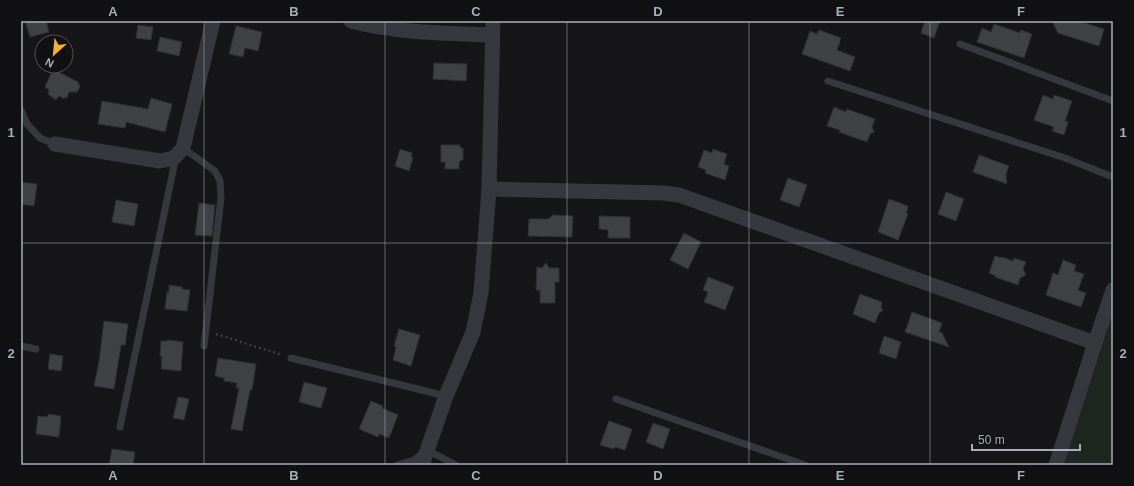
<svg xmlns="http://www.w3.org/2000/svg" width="1134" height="486" font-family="Helvetica,sans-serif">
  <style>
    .green { fill: #1e261f }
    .building { fill: #404145; stroke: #303034 }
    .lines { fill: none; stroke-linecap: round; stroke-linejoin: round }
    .path { stroke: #3d3f44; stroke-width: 2.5; stroke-dasharray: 2 3; stroke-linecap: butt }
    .lane { stroke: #37383d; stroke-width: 7 }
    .street { stroke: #37383d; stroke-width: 15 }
    .grid { fill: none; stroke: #a8adb8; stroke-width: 1; stroke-opacity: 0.55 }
    .neatline { fill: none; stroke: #a8adb8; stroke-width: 1.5 }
    .grid-label { font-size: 13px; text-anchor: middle; font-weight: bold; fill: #a8adb8 }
  </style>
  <rect width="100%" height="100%" fill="#161618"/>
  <polygon class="green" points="1113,313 1113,465 1063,465 1064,464"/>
  <g class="building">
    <polygon points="25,21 46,21 49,32 30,37"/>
    <polygon points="925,21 940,21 934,38 921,33"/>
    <polygon points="1052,21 1078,21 1104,29 1099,46 1058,33"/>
    <polygon points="994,24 1020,33 1021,30 1032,34 1024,58 977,42 982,28 991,32"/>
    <polygon points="138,25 153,27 151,40 136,38"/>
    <polygon points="236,26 262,32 258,51 245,48 243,57 229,54"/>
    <polygon points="819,30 841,38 837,50 855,57 850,71 802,54 810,31 817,34"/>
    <polygon points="160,37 182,42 179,56 157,51"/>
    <polygon points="434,63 467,64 466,81 433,79"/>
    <polygon points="53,69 78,82 80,87 77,92 69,92 67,98 65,97 64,99 59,96 56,100 48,94 49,90 45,87"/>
    <polygon points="1043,95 1053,99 1054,95 1072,101 1065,121 1068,122 1064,135 1052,131 1054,127 1034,120"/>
    <polygon points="151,98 172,104 165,132 126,122 125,128 98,124 102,101 148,109"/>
    <polygon points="834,107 846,112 847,109 875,119 872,127 874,132 870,134 867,142 839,132 840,130 827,126"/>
    <polygon points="441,145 460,145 460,148 463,148 463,159 459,162 459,169 445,169 445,162 441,162"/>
    <polygon points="400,149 412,153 411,157 413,158 409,171 395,166"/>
    <polygon points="713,149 727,154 724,164 729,166 725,180 705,173 706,170 698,167 704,150 712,153"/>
    <polygon points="979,155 1009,166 1006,174 1007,184 973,172"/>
    <polygon points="788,178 807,185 799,207 780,200"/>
    <polygon points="21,182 37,184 34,206 21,204"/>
    <polygon points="946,192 964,199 956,221 938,214"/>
    <polygon points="889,199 908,206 906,213 908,214 898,240 878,232"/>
    <polygon points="116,200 138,204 134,226 112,222"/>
    <polygon points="199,203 215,205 212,236 195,235"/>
    <polygon points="553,215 573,216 572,237 528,236 529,219 548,219"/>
    <polygon points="599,216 630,217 630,238 608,238 608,230 599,229"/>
    <polygon points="684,233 701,242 688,269 670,260"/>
    <polygon points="995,256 1002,258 1002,257 1013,261 1014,258 1026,262 1023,269 1026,275 1020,278 1018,285 995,277 996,276 989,273"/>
    <polygon points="1063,260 1076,265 1074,271 1084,274 1078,290 1086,293 1081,307 1046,295 1053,273 1058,275"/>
    <polygon points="546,263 549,268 559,268 559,282 555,282 555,303 540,303 540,290 536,290 537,267 542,268"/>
    <polygon points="708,277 734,287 725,310 704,302 708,292 703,290"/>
    <polygon points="169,285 182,287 182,289 190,290 187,311 165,309 167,292 169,292"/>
    <polygon points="860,294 882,302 881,307 883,311 879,313 875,323 853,314"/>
    <polygon points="912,312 942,323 939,332 942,333 949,347 905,332"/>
    <polygon points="104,321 128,324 125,345 121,345 114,389 94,386 99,362"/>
    <polygon points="399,329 420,335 411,366 393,360 396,347 394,346"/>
    <polygon points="884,336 901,342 896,359 879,353"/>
    <polygon points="168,340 183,342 181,371 161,369 162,356 160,356 161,341 168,341"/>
    <polygon points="50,354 63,356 61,371 48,369"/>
    <polygon points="218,358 256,364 252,390 250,390 242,431 231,429 239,388 236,388 237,383 224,381 224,378 215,376"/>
    <polygon points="304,382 327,388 321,408 299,402"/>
    <polygon points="178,397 189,399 184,420 173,418"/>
    <polygon points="371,401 383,406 382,408 398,415 389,438 379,434 378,437 359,429"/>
    <polygon points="48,414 61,416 59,437 36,434 38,416 48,417"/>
    <polygon points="609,421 632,429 625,450 615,447 614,449 600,445"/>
    <polygon points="653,423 670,429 663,449 646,442"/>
    <polygon points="112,449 135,452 133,465 109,465"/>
  </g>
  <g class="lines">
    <polyline class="path" points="216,334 282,355"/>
    <g class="lane">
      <polyline points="960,44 1113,101"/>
      <polyline points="828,81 1065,158 1113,177"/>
      <polyline points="21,110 27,124 40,138 55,144"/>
      <polyline points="183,148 215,171 220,181 221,198 204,346"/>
      <polyline points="21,346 36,349"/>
      <polyline points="291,358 446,396"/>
      <polyline points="616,399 805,465"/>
      <polyline points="120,427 174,166 174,158"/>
      <polyline points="397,465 414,460 427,450 456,465"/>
    </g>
    <g class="street">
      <path d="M351 21C397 33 445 33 492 35"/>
      <polyline points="55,144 160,161 174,158 183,148 213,21"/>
      <polyline points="489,189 664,193 679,195 1095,343"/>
      <polyline points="422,465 446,396 473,332 481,293 489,189 493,21"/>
      <polyline points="1056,465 1095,343 1113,290"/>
    </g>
  </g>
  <path class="grid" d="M204 21V465M385 21V465M567 21V465M749 21V465M930 21V465M21 243H1113"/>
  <rect width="1134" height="486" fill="none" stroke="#111113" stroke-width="44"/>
  <g transform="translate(54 54) rotate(207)"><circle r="19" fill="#111113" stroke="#4d4f55"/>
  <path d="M0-3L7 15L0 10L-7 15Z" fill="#f2b134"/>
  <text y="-6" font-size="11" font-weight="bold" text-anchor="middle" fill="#a8adb8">N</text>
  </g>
  <path d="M972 444v6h108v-6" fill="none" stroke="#a8adb8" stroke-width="2"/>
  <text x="978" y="444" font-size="12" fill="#a8adb8" stroke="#111113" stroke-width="3" paint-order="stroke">50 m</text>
  <rect x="22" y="22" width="1090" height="442" class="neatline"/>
  <g class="grid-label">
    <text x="113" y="16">A</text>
    <text x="294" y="16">B</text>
    <text x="476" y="16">C</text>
    <text x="658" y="16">D</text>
    <text x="840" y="16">E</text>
    <text x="1021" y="16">F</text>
    <text x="11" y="137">1</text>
    <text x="1123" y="137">1</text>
    <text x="11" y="358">2</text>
    <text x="1123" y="358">2</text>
    <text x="113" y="480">A</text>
    <text x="294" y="480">B</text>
    <text x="476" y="480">C</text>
    <text x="658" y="480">D</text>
    <text x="840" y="480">E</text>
    <text x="1021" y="480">F</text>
  </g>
</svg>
